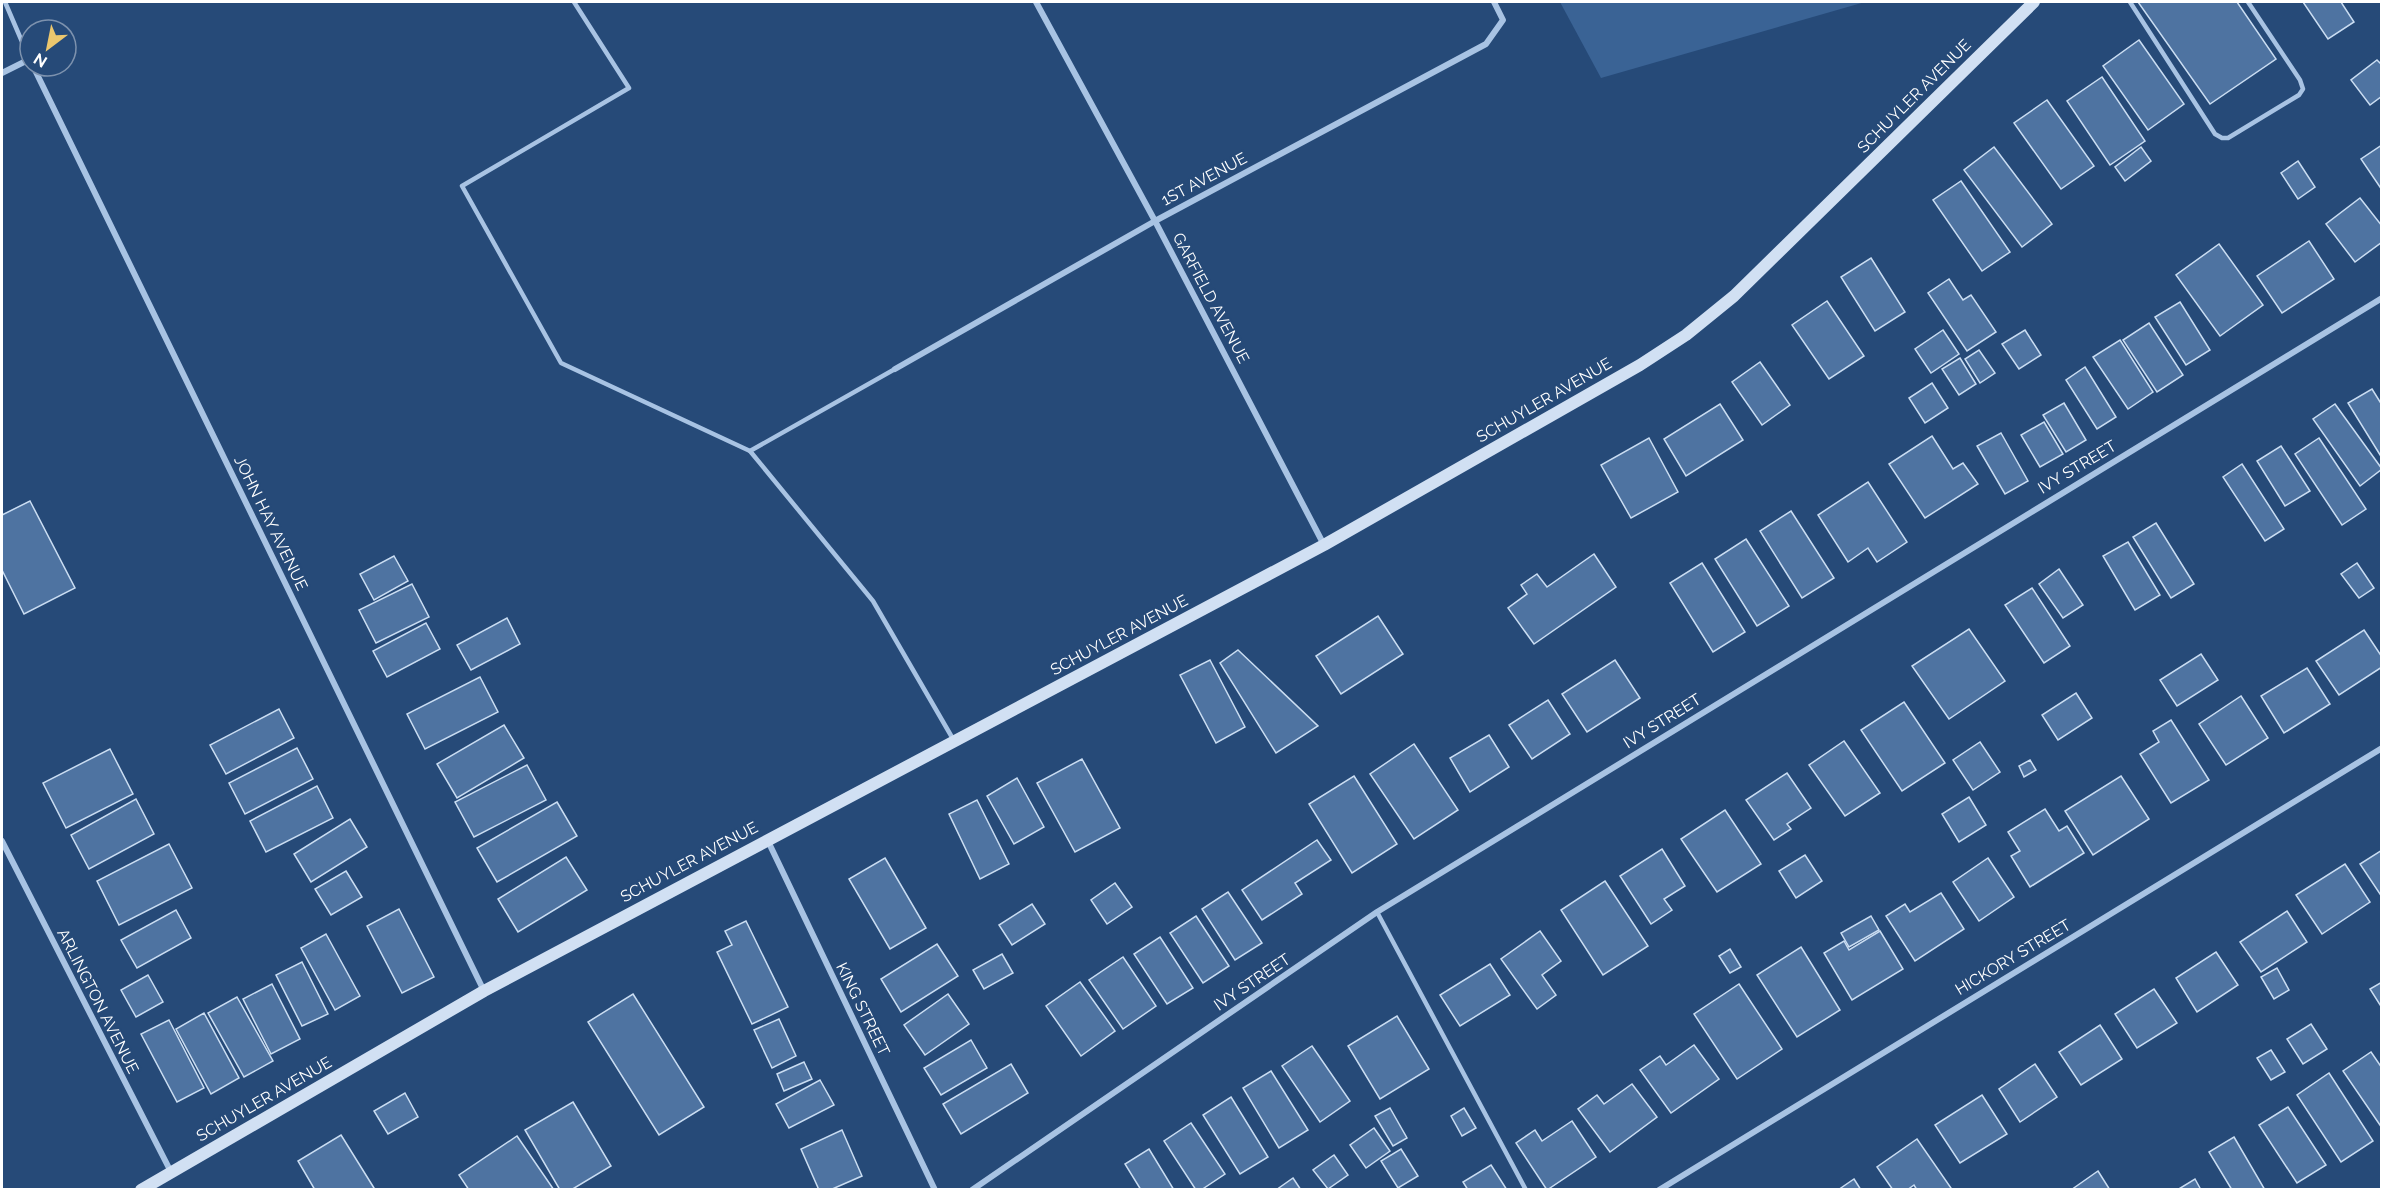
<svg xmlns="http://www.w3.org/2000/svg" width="2383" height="1191" font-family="Raleway,sans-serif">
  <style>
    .green { fill: #3a6395 }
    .building { fill: #4e73a1; stroke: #caddf2; stroke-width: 1.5 }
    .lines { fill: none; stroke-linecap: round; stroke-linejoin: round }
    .lane { stroke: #a8c3e3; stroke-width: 4.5 }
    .street { stroke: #a8c3e3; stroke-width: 6 }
    .secondary { stroke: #d1e0f3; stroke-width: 12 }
    .labels { text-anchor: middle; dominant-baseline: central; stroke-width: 4.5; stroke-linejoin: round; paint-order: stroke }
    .street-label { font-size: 16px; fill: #fff; stroke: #264a78 }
  </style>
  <rect width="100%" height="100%" fill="#264a78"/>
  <polygon class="green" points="1560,2 1865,2 1601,78"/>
  <g class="building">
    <polygon points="2138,2 2237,2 2276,59 2210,104"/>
    <polygon points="2303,2 2341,2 2354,22 2328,39"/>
    <polygon points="2139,40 2184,104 2148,130 2103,66"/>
    <polygon points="2377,60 2382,65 2382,96 2370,105 2351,80"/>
    <polygon points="2102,77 2145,141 2110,165 2067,101"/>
    <polygon points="2047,100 2094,166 2061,189 2014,123"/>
    <polygon points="2382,145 2382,190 2361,159"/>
    <polygon points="1994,147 2052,224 2022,247 1964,170"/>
    <polygon points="2141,147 2151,161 2125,181 2115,167"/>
    <polygon points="2298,161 2315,187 2298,199 2281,173"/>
    <polygon points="1961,181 2010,252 1982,271 1933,200"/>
    <polygon points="2360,198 2382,226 2382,242 2355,262 2326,224"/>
    <polygon points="2309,241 2334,279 2282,313 2257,276"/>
    <polygon points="2219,244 2263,305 2220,336 2176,275"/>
    <polygon points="1871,258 1905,312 1875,331 1841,277"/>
    <polygon points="1949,279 1963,300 1971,295 1996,332 1967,351 1928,293"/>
    <polygon points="1827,301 1864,356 1829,379 1792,325"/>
    <polygon points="2180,302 2210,350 2186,365 2155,317"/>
    <polygon points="2149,323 2183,375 2157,392 2123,340"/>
    <polygon points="1943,330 1959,354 1931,373 1915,349"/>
    <polygon points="2025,330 2041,355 2019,369 2002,344"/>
    <polygon points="2120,340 2153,392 2128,409 2093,357"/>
    <polygon points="1979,350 1995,373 1980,383 1965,359"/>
    <polygon points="1960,358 1976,384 1959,395 1942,369"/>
    <polygon points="1760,362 1790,405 1762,425 1732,382"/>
    <polygon points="2085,367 2116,417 2097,429 2066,380"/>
    <polygon points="1932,383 1948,408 1925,423 1909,398"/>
    <polygon points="2372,389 2382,405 2382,458 2348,403"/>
    <polygon points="2064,403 2086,440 2066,452 2043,415"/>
    <polygon points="1720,404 1743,440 1686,476 1664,439"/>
    <polygon points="2335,404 2382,469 2360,486 2313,419"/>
    <polygon points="2044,422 2063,454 2040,467 2021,435"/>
    <polygon points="2001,433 2028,481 2005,494 1977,446"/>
    <polygon points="1932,436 1953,469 1963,463 1978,484 1925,518 1889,464"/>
    <polygon points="1649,438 1678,492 1631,518 1601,465"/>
    <polygon points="2319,438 2366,509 2342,525 2295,454"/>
    <polygon points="2281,446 2310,491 2285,506 2257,461"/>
    <polygon points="2242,464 2284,529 2265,541 2223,477"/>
    <polygon points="1868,482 1907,542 1877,562 1868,548 1848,562 1818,515"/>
    <polygon points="30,501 75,588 24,614 2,570 2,515"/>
    <polygon points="1791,511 1834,578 1802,598 1760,531"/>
    <polygon points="2156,523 2194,584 2171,598 2133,537"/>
    <polygon points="1746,539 1789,606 1757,626 1715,559"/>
    <polygon points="2128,542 2160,595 2135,610 2103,556"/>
    <polygon points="1594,554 1616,587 1534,644 1508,608 1527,594 1521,585 1537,574 1547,587"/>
    <polygon points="394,556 408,581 374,600 360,574"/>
    <polygon points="1702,563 1745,632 1713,652 1670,583"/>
    <polygon points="2357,563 2374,588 2359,598 2341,574"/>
    <polygon points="2059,569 2083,605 2063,618 2039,584"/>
    <polygon points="412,584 429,617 376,643 359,610"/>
    <polygon points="2032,588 2070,646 2044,663 2005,605"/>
    <polygon points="1378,616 1403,654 1341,694 1316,656"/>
    <polygon points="507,618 520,644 471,670 457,645"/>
    <polygon points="426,623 440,649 387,677 373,651"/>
    <polygon points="1969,629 2005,681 1949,719 1912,666"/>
    <polygon points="2364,630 2382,657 2382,667 2339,695 2316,661"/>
    <polygon points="1238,650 1318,726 1276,753 1220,663"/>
    <polygon points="2201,654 2218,680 2177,706 2160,680"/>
    <polygon points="1210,660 1245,727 1216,743 1180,675"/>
    <polygon points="1615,660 1640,698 1587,732 1562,694"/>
    <polygon points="2307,668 2330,704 2284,733 2261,696"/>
    <polygon points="480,677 498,712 425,749 407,714"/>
    <polygon points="2076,693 2092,718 2058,740 2042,715"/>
    <polygon points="2241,696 2268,738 2226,765 2199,724"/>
    <polygon points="1548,700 1570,734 1532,759 1509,725"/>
    <polygon points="1904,702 1945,763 1902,791 1861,730"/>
    <polygon points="279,709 294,738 226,774 210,745"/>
    <polygon points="2171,720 2209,780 2171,803 2140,754 2159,742 2153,731"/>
    <polygon points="504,725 524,758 457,798 437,764"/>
    <polygon points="1489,735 1509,767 1470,792 1450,758"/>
    <polygon points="1844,741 1880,793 1845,816 1809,765"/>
    <polygon points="1980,742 2000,772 1973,790 1953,760"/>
    <polygon points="1414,744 1458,810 1414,839 1370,774"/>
    <polygon points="297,748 313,779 245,814 229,783"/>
    <polygon points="110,749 133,794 66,828 43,783"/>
    <polygon points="1082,759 1120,828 1075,852 1037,783"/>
    <polygon points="2030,760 2036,770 2024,777 2019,766"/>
    <polygon points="527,765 546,800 474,837 455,802"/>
    <polygon points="1787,773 1811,808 1787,824 1791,829 1774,840 1746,800"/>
    <polygon points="1354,776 1397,844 1352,873 1309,804"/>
    <polygon points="2121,776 2149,819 2093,855 2065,811"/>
    <polygon points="1017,778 1044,827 1014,844 987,796"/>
    <polygon points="317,786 333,818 266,852 250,821"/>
    <polygon points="1969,797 1986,825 1959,842 1942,814"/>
    <polygon points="136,799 154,834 89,869 71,835"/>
    <polygon points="977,800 1009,864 980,879 949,814"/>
    <polygon points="557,802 577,836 497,882 477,848"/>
    <polygon points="2045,809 2059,831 2067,826 2084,853 2030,887 2011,856 2020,851 2008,832"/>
    <polygon points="1725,810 1761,864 1717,892 1681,839"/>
    <polygon points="350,819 367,847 311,882 294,854"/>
    <polygon points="1317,840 1331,860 1295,883 1302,894 1262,920 1242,890"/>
    <polygon points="169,844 192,888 119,925 97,881"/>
    <polygon points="1662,849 1685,886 1664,899 1672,910 1651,924 1620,876"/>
    <polygon points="2382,850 2382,897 2360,864"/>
    <polygon points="1805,855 1822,881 1796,898 1779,871"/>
    <polygon points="566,857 587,890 518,932 498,899"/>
    <polygon points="885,858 926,928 890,949 849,879"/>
    <polygon points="1988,858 2014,897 1979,921 1953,882"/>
    <polygon points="2345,864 2370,902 2322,934 2296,895"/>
    <polygon points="346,871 362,897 331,915 315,889"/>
    <polygon points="1605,881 1648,946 1603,975 1561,910"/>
    <polygon points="1115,883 1132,907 1107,924 1091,900"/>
    <polygon points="1228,892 1262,943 1235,960 1202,909"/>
    <polygon points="1941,893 1964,929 1915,961 1886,916 1905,904 1910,912"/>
    <polygon points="1032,904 1045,924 1012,945 999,925"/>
    <polygon points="399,909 434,977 402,993 367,926"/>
    <polygon points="176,910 191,938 137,968 121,940"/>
    <polygon points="2287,911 2307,942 2261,972 2240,942"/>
    <polygon points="1196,916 1229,966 1203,983 1170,933"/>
    <polygon points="1871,916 1879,930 1849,947 1841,933"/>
    <polygon points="746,921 788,1007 752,1024 717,952 732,945 725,931"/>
    <polygon points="1540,931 1561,961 1542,975 1556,995 1537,1009 1501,959"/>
    <polygon points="1880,931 1903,969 1852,1000 1824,953 1844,941 1849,950"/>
    <polygon points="326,934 360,996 335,1010 301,948"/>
    <polygon points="1160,937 1193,988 1167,1004 1134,954"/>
    <polygon points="937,944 958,976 901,1012 881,979"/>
    <polygon points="1801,947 1840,1010 1797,1037 1757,975"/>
    <polygon points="1730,949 1741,967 1730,973 1719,956"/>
    <polygon points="2216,952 2238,985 2197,1012 2176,978"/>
    <polygon points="1002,954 1013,973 984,989 973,970"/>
    <polygon points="1123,957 1156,1006 1123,1029 1089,980"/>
    <polygon points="302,962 328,1014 302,1026 276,975"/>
    <polygon points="1490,964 1510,995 1460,1026 1440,995"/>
    <polygon points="2277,968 2289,990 2274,999 2261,977"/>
    <polygon points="148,975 163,1002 136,1017 121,990"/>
    <polygon points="1080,982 1115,1031 1081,1056 1046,1006"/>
    <polygon points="2382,982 2382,1008 2370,989"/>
    <polygon points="272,984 300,1039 271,1054 243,999"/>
    <polygon points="1739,984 1782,1049 1737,1079 1694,1014"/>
    <polygon points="2154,989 2177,1023 2137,1048 2115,1014"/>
    <polygon points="633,994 704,1107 659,1135 588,1022"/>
    <polygon points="948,994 969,1024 925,1055 904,1025"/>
    <polygon points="237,997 273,1061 244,1077 208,1013"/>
    <polygon points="204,1013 239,1078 211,1094 176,1029"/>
    <polygon points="1397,1016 1429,1069 1380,1099 1348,1046"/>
    <polygon points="779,1019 796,1056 772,1068 754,1030"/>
    <polygon points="169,1020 204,1088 177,1102 141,1034"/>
    <polygon points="2311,1024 2327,1049 2303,1064 2287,1039"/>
    <polygon points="2100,1025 2122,1059 2081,1085 2059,1052"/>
    <polygon points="971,1040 987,1068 941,1095 924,1068"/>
    <polygon points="1694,1045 1719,1079 1671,1113 1640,1070 1660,1056 1666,1065"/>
    <polygon points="1312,1046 1350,1101 1320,1122 1282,1066"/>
    <polygon points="2271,1050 2285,1072 2271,1080 2257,1058"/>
    <polygon points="2371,1052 2382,1068 2382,1128 2343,1071"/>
    <polygon points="804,1062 812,1079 784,1091 777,1074"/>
    <polygon points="1011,1064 1028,1093 961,1134 943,1104"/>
    <polygon points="2035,1064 2057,1097 2020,1122 1999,1089"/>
    <polygon points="1271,1071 1308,1130 1279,1148 1243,1088"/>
    <polygon points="2329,1073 2373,1141 2341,1162 2297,1095"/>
    <polygon points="820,1080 834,1105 789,1128 776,1104"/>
    <polygon points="1632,1084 1657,1117 1610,1152 1578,1109 1597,1095 1604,1104"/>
    <polygon points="405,1093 418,1117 388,1134 374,1111"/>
    <polygon points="1982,1095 2007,1134 1960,1163 1935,1125"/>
    <polygon points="1231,1097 1268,1157 1240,1174 1203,1115"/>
    <polygon points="573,1102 611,1166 571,1190 560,1190 525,1130"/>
    <polygon points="2288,1107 2326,1165 2297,1183 2259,1125"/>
    <polygon points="1390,1108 1407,1138 1393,1146 1375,1116"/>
    <polygon points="1464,1108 1476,1128 1462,1136 1451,1116"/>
    <polygon points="1572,1121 1596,1157 1547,1190 1516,1143 1535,1130 1542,1141"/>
    <polygon points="1191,1123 1225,1174 1201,1190 1196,1190 1164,1141"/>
    <polygon points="1374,1128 1390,1151 1366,1168 1350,1145"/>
    <polygon points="842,1130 862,1176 830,1190 819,1190 801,1149"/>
    <polygon points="341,1135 374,1188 372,1190 315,1190 298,1161"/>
    <polygon points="517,1136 554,1190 469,1190 459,1175"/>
    <polygon points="2234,1137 2265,1190 2232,1190 2209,1152"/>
    <polygon points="1917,1139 1951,1188 1950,1190 1917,1190 1914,1185 1907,1190 1893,1190 1877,1167"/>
    <polygon points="1149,1149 1174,1190 1141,1190 1125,1164"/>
    <polygon points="1401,1149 1418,1176 1398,1188 1381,1161"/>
    <polygon points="1334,1155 1348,1175 1328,1189 1313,1170"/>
    <polygon points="1491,1165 1507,1190 1468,1190 1463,1182"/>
    <polygon points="2098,1171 2110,1190 2071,1190"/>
    <polygon points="1293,1178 1301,1190 1276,1190"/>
    <polygon points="1854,1179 1861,1190 1838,1190"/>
    <polygon points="2195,1179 2201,1190 2177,1190"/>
  </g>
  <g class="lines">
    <g class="lane">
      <polyline points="5,2 29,58"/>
      <polyline points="574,2 629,88 462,186 561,363 750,451 873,601 953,739"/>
      <polyline points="2130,2 2215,134 2222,138 2228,138 2299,95 2303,89 2300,80 2248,2"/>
      <polyline points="750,451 895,369"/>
      <polyline points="1377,912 1526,1190"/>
    </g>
    <g class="street">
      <polyline points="1036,2 1155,221 1324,545"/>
      <polyline points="33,66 484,991"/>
      <polyline points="2,73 30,59"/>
      <polyline points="895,369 1155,221 1486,44 1503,20 1494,2"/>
      <polyline points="767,839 935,1190"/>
      <polyline points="2,841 171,1172"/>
      <polyline points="972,1190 1377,912 2382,298"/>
      <polyline points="1659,1190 2382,748"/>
    </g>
    <polyline class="secondary" points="141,1190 484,991 1324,545 1640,365 1686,335 1734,296 2034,2"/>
  </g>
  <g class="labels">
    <g class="street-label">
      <text transform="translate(1914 96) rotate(-45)">SCHUYLER AVENUE</text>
      <text transform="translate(1204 179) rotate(-28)">1ST AVENUE</text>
      <text transform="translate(1211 298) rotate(62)">GARFIELD AVENUE</text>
      <text transform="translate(1544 400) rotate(-30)">SCHUYLER AVENUE</text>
      <text transform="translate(2077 467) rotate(-31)">IVY STREET</text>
      <text transform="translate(271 523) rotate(64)">JOHN HAY AVENUE</text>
      <text transform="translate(1119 635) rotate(-28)">SCHUYLER AVENUE</text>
      <text transform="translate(1662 721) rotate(-32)">IVY STREET</text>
      <text transform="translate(689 862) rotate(-28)">SCHUYLER AVENUE</text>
      <text transform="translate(2013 957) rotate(-31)">HICKORY STREET</text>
      <text transform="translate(1252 982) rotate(-34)">IVY STREET</text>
      <text transform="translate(98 1001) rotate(63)">ARLINGTON AVENUE</text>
      <text transform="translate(863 1009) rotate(64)">KING STREET</text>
      <text transform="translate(264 1099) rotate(-30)">SCHUYLER AVENUE</text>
    </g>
  </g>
  <rect width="2383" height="1191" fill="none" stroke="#ffffff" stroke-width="6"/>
  <g transform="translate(48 48) rotate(212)"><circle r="28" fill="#264a78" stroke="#7d92ae" stroke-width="1.5"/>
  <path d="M0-4.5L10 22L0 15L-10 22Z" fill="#ebc76e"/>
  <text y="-9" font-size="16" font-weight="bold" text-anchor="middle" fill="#ffffff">N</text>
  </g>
</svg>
